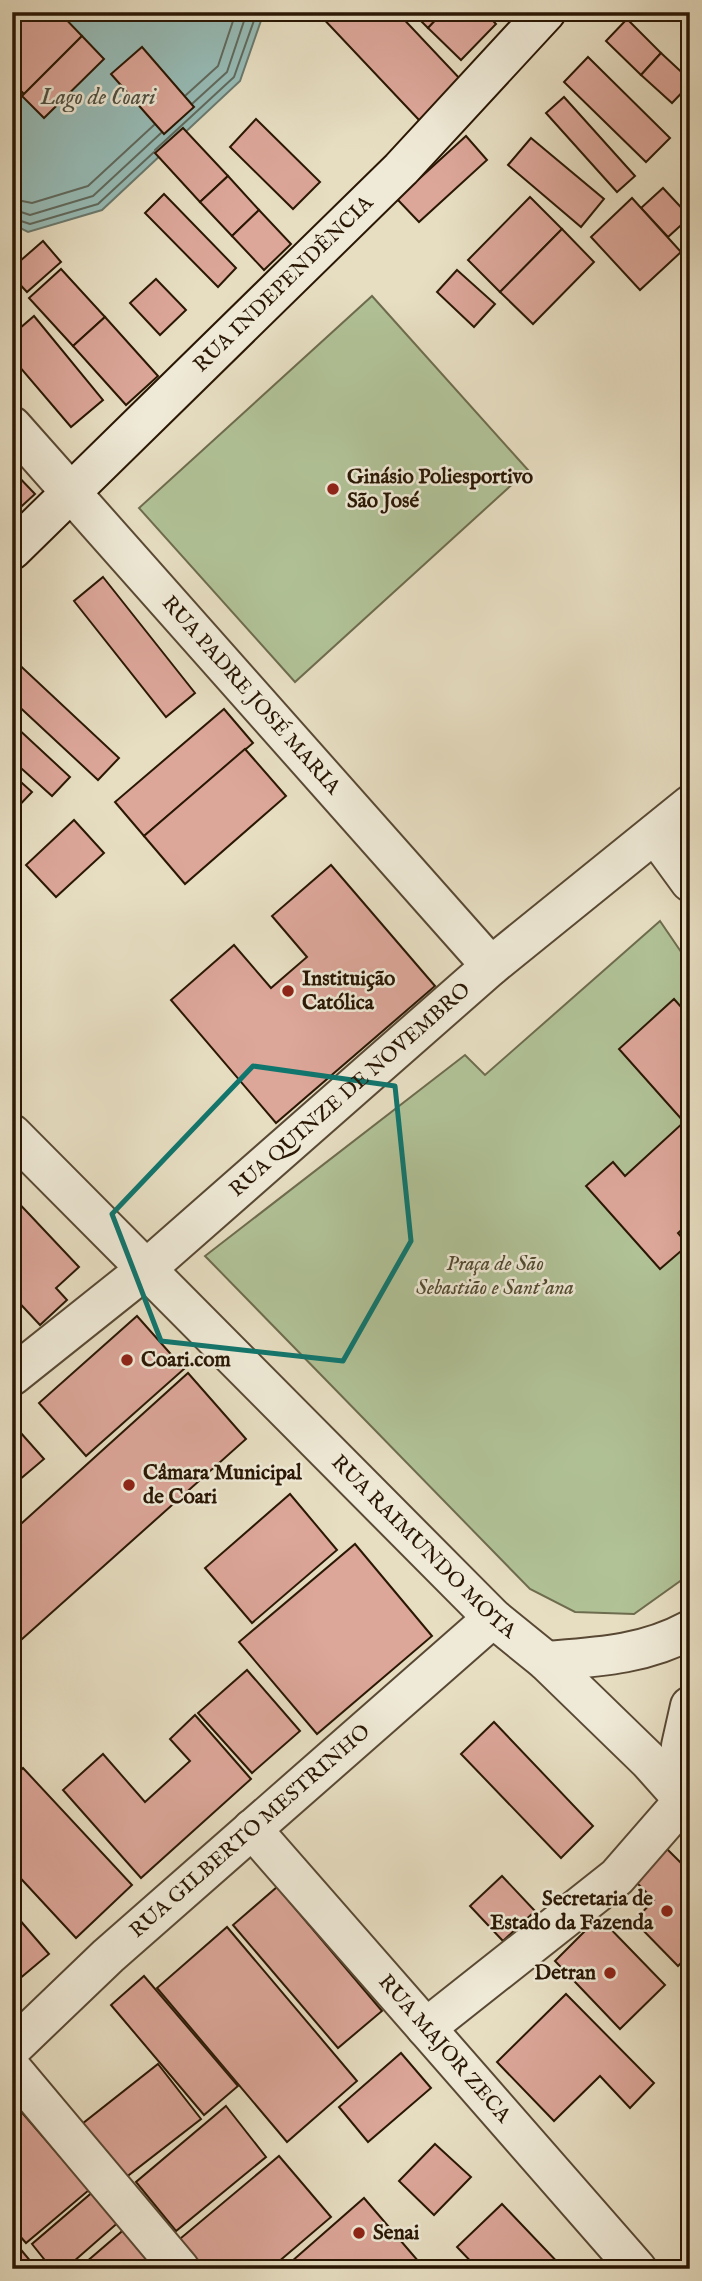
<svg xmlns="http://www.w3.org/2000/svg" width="702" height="2281" font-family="'IM FELL English',serif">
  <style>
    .green { fill: #b1c297; stroke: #6e6c4e; stroke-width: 2 }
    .water { fill: #97bcb7; stroke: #6b7a6f; stroke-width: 2 }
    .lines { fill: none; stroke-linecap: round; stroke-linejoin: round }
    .shore { stroke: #606a5e; stroke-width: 2 }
    .building { fill: #dca699; stroke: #2a1704; stroke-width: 2 }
    .street-casing { stroke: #594934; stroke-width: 42 }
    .secondary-casing { stroke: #2a1704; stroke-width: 42 }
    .street { stroke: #efead7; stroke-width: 38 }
    .secondary { stroke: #efead7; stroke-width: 38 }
    .marked { fill: none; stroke: #0f766e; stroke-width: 5; stroke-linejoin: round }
    .poi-dot { fill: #8f2418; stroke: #efead7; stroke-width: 2.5 }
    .labels { text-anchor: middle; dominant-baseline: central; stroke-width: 5; stroke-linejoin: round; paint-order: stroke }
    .street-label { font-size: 21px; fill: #2a1704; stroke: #efead7 }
    .poi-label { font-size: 21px; font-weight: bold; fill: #2a1704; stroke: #efead7; text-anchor: start }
    .park-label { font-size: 21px; font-style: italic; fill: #524a30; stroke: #efead7 }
    .water-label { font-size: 23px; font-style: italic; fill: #505143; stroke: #efead7 }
  </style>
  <rect width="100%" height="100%" fill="#e7dec2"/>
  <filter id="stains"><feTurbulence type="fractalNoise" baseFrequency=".00286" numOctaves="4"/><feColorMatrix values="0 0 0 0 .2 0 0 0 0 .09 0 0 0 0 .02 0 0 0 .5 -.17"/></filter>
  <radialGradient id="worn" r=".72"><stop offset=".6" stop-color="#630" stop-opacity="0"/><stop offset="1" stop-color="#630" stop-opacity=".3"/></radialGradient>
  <g class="green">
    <polygon points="372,296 528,470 295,682 139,508"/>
    <polygon points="660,921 690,965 690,1574 634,1614 575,1612 530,1589 205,1256 465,1055 485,1075"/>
  </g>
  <polygon class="water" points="12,12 264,12 240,81 102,210 28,232 12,224"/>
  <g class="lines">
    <g class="shore">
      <polyline points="186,95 218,66 236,12"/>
      <polyline points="193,103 227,72 247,12"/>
      <polyline points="155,150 234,77 257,12"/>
      <polyline points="12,199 32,203 88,186 154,125"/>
      <polyline points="12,209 30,215 93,196 161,133"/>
      <polyline points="12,218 30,224 98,204 154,152"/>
    </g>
  </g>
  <g class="building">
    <polygon points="33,12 59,12 82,36 24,94 12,82 12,29"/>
    <polygon points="317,12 397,12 462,81 420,121"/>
    <polygon points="412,12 443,12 428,28"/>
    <polygon points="443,12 485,12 496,24 461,60 428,28"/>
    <polygon points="627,19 661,53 641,75 606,41"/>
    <polygon points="82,36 104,59 44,118 22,96"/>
    <polygon points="142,47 194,107 164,134 111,74"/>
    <polygon points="661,53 690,80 690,84 672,103 641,75"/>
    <polygon points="588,57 670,138 646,162 564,82"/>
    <polygon points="564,97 635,176 617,192 546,113"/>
    <polygon points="256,119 320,182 293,209 230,147"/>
    <polygon points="183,128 228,176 200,202 155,153"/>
    <polygon points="466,136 487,160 419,222 397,199"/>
    <polygon points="531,138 604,199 581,227 508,165"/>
    <polygon points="228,176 259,210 232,236 200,202"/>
    <polygon points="663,188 690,217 668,237 641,208"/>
    <polygon points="164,194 236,268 218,287 145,213"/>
    <polygon points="530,197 562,229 500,292 468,260"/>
    <polygon points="632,198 681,252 640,290 591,237"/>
    <polygon points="259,210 291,244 264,270 232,236"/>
    <polygon points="562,229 594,262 533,324 500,292"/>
    <polygon points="43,241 61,262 27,292 12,276 12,268"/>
    <polygon points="61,269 105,317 73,346 29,298"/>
    <polygon points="457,270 495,304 474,327 437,292"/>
    <polygon points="156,279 186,310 160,335 130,303"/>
    <polygon points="34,316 103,400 71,427 12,358 12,335"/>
    <polygon points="105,317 158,376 126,405 73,346"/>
    <polygon points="12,470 35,494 12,515"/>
    <polygon points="103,577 195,693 166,717 74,601"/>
    <polygon points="12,658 119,758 98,780 12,700"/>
    <polygon points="224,709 253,743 144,836 115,802"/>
    <polygon points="15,726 70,777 52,796 12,760 12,729"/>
    <polygon points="245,749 286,796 185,884 144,836"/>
    <polygon points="12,774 32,792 12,813"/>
    <polygon points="74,820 104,853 56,897 26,865"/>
    <polygon points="331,865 435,986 276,1123 171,1000 234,945 271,988 307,957 272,916"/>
    <polygon points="674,999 690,1017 690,1222 678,1233 688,1245 660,1269 586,1186 613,1162 625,1176 684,1122 619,1049"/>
    <polygon points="12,1196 79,1267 56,1288 67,1300 40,1325 12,1295"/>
    <polygon points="137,1316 184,1369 86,1456 39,1403"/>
    <polygon points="188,1373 246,1439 12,1648 12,1532"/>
    <polygon points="12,1423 44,1459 12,1486"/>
    <polygon points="290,1494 337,1550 252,1623 205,1568"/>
    <polygon points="355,1544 432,1636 317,1734 239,1642"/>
    <polygon points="247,1670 300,1731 252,1773 198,1713"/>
    <polygon points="195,1715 251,1779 141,1878 63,1790 103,1754 145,1802 190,1761 170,1739"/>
    <polygon points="494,1722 593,1826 561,1858 461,1754"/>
    <polygon points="23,1768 132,1885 76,1938 12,1869 12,1779"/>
    <polygon points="667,1849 690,1872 690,1954 678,1966 634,1921 654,1900 635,1881"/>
    <polygon points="502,1876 535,1911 503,1941 470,1906"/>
    <polygon points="277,1887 382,2011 338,2048 233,1925"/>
    <polygon points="12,1911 49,1954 12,1985"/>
    <polygon points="599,1917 665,1985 620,2029 555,1961"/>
    <polygon points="227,1927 357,2081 287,2142 157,1988"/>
    <polygon points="144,1976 238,2086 204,2115 111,2005"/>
    <polygon points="566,1994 654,2083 630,2108 600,2076 554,2121 497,2062"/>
    <polygon points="401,2053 431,2088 368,2142 339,2107"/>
    <polygon points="158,2064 201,2119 125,2178 82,2124"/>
    <polygon points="12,2101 89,2190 26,2243 12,2227"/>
    <polygon points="226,2106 266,2157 176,2231 136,2182"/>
    <polygon points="435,2144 471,2177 434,2215 399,2181"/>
    <polygon points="279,2156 331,2217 270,2269 197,2269 175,2243"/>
    <polygon points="95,2190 121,2220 65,2269 52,2269 32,2244"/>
    <polygon points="364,2198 425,2269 283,2269"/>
    <polygon points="502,2204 564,2269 478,2269 457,2247"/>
    <polygon points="127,2227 153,2258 139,2269 78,2269"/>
    <polygon points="12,2239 37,2269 12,2269"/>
  </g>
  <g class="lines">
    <defs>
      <g id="street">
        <path id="s1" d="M12 426 491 966"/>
        <polyline points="655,834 690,882"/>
        <path id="s2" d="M12 1134 493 1618 546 1661 649 1761 690 1807"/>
        <path id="s3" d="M12 1376 145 1270 491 966 690 805"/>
        <path d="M546 1661C597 1657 644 1655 690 1630"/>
        <polyline points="684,1800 681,1746 690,1706"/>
        <path id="s4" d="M252 1829 637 2269"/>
        <polyline points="426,2028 617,1877 684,1800"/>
        <path id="s5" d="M12 2048 108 1956 493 1618"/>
        <polyline points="12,2069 180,2269"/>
      </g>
      <g id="secondary">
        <path id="s6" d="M12 550 401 169 546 12"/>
      </g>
    </defs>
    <use href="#street" class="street-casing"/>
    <use href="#secondary" class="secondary-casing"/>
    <use href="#street" class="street"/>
    <use href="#secondary" class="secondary"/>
  </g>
  <path class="marked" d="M253 1066 395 1086 411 1241 343 1361 161 1341 112 1214Z"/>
  <g class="poi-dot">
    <circle cx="333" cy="489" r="7"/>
    <circle cx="288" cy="991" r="7"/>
    <circle cx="127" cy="1360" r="7"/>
    <circle cx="129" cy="1485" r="7"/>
    <circle cx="667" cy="1911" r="7"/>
    <circle cx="610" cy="1973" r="7"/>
    <circle cx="359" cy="2233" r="7"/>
  </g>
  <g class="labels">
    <g class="street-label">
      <text stroke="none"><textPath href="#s6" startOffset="380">RUA INDEPENDÊNCIA</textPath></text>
      <text stroke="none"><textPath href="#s1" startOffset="360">RUA PADRE JOSÉ MARIA</textPath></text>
      <text stroke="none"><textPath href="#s3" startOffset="443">RUA QUINZE DE NOVEMBRO</textPath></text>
      <text stroke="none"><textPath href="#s2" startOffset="583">RUA RAIMUNDO MOTA</textPath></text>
      <text stroke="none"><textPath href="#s5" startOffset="322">RUA GILBERTO MESTRINHO</textPath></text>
      <text stroke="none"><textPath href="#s4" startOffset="292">RUA MAJOR ZECA</textPath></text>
    </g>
    <g class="poi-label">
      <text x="347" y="477">Ginásio Poliesportivo<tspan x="347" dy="24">São José</tspan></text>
      <text x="302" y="979">Instituição<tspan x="302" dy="24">Católica</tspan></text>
      <text x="141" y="1360">Coari.com</text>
      <text x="143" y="1473">Câmara Municipal<tspan x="143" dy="24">de Coari</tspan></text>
      <text x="653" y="1899" text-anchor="end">Secretaria de<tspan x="653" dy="24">Estado da Fazenda</tspan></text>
      <text x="596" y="1973" text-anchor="end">Detran</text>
      <text x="373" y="2233">Senai</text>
    </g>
    <g class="park-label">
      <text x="495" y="1264">Praça de São<tspan x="495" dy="24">Sebastião e Sant'ana</tspan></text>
    </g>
    <g class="water-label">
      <text x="98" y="97">Lago de Coari</text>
    </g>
  </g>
  <rect width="702" height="2281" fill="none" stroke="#e7dec2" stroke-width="42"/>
  <rect x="14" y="14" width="674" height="2253" fill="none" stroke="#2a1704" stroke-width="3.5"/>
  <rect x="21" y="21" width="660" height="2239" fill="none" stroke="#2a1704" stroke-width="2"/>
  <rect width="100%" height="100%" filter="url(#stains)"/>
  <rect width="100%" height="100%" fill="url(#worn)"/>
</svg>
